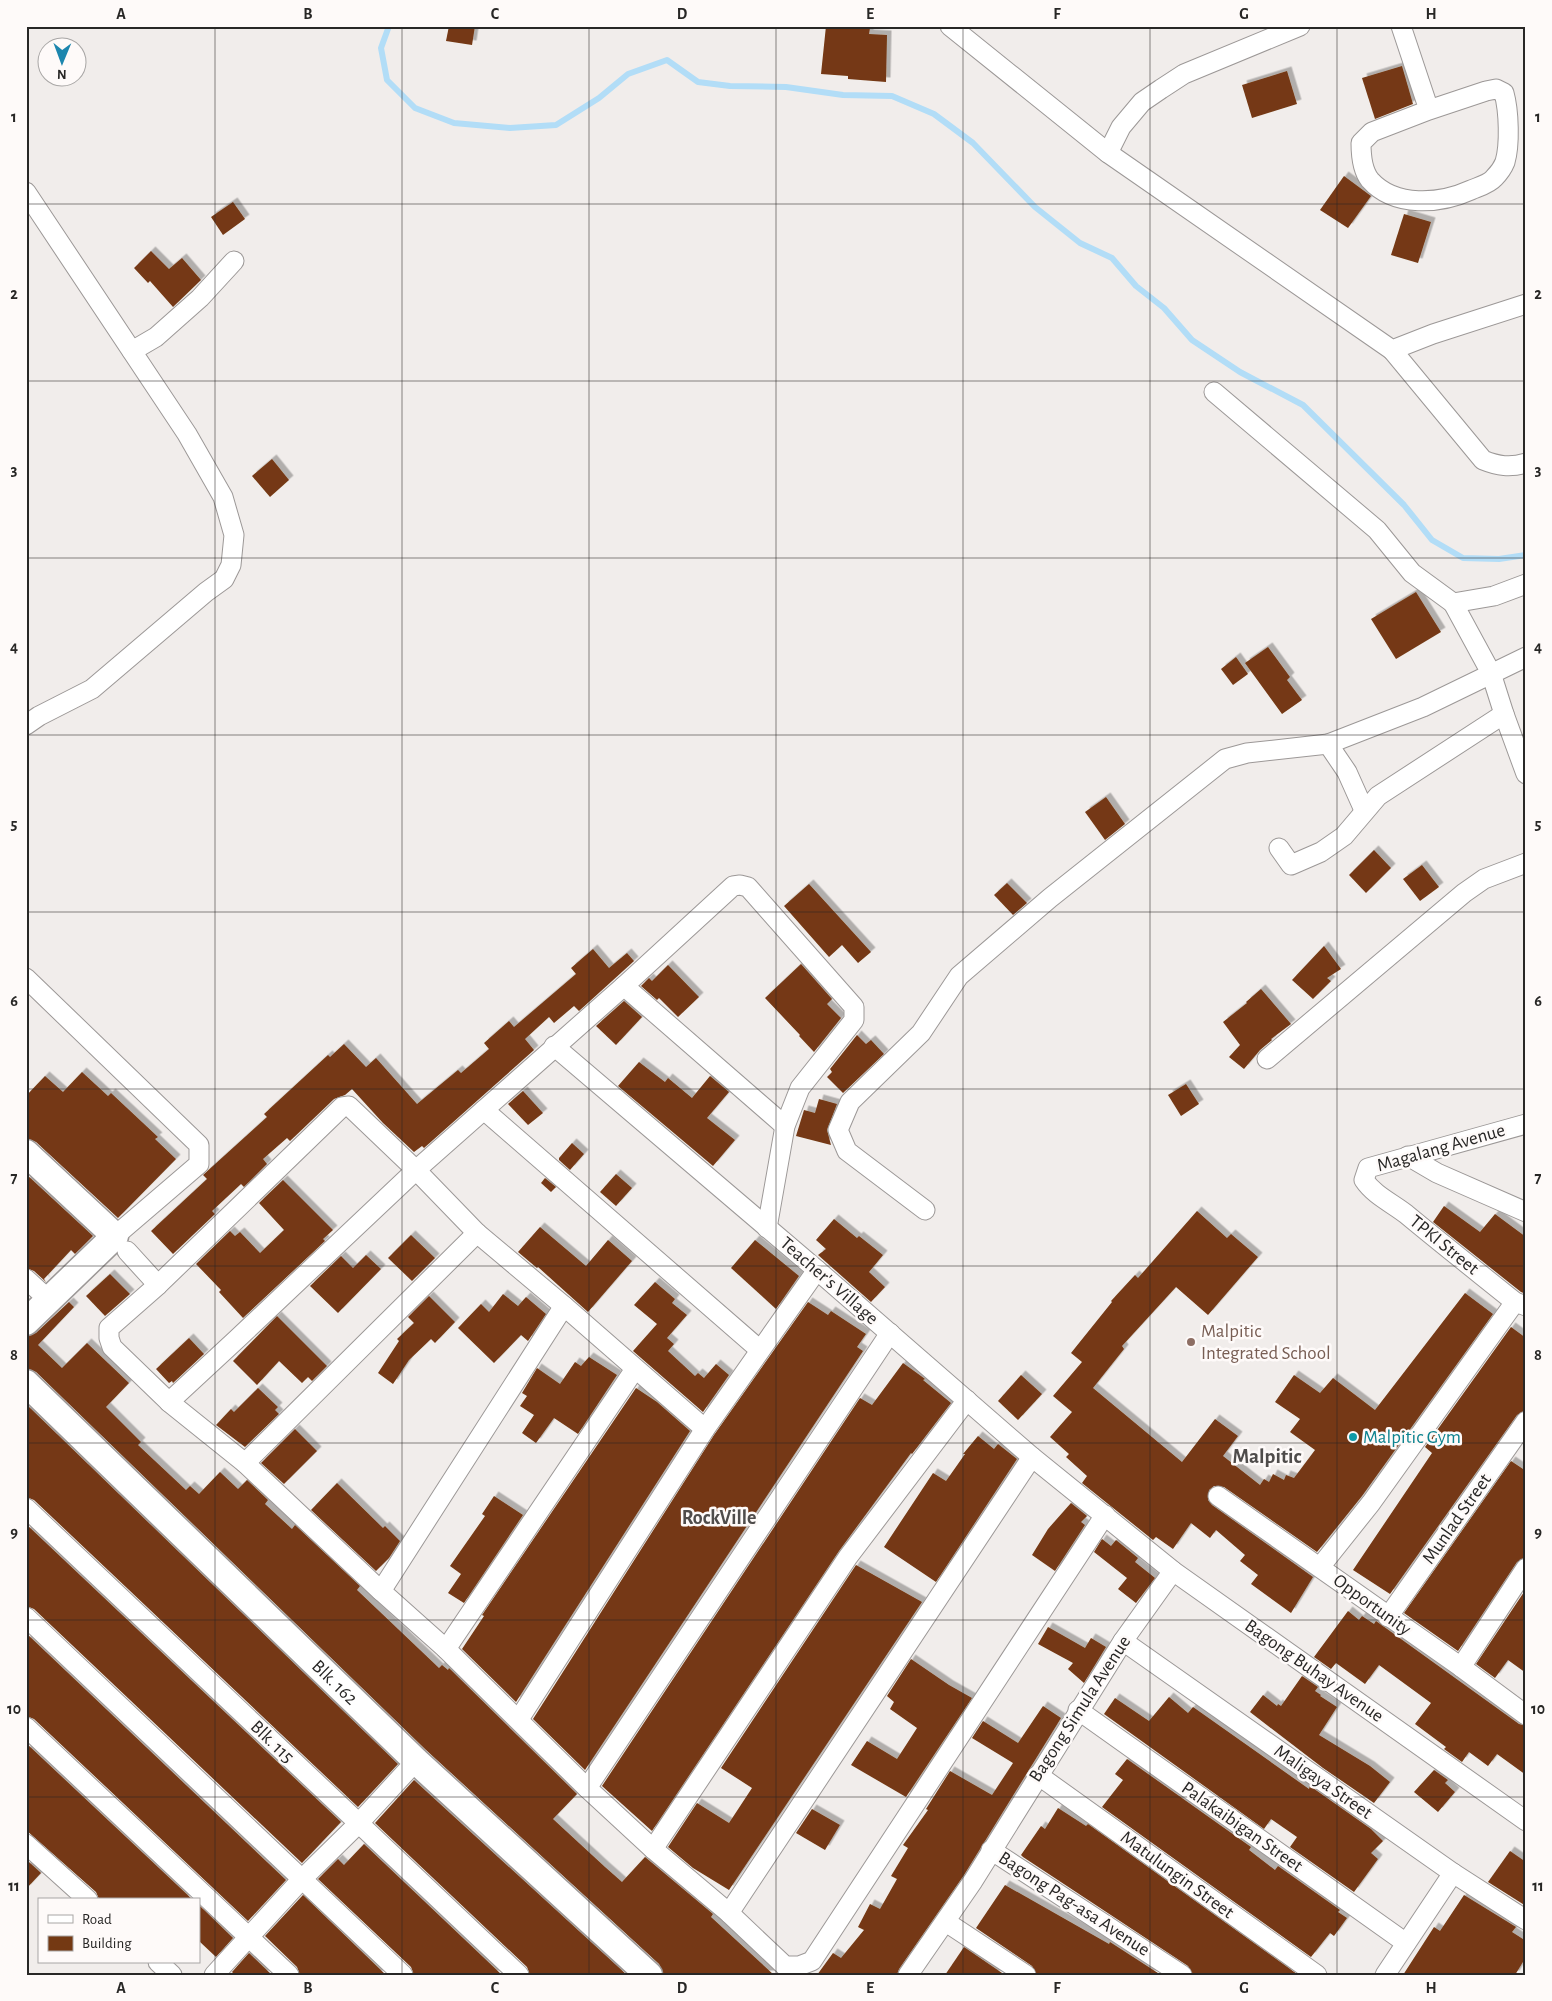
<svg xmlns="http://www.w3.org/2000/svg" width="1552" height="2001" font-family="'Alegreya Sans',sans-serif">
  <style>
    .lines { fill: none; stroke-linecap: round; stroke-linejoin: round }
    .stream { stroke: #b2ddf7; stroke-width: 6 }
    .building { fill: #743913; filter: url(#shadow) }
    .street-casing { stroke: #9c9897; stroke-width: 21 }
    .secondary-casing { stroke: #9c9897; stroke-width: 29 }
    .street { stroke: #fff; stroke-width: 19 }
    .secondary { stroke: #fff; stroke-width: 26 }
    .grid { fill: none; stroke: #282726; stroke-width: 1; stroke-opacity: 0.55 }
    .education-dot { fill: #8d6e63; stroke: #fefaf9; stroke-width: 2 }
    .culture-dot { fill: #0f9aa8; stroke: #fefaf9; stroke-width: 2 }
    .labels { text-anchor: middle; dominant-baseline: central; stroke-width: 5; stroke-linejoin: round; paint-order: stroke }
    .street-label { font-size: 19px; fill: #282726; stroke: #fefaf9 }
    .education-label { font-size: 19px; fill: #785e54; stroke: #fefaf9; text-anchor: start }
    .culture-label { font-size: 19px; fill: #0d838f; stroke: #fefaf9; text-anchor: start }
    .neighbourhood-label { font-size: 20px; font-weight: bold; fill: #4f4c4b; stroke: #fefaf9 }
    .quarter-label { font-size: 21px; font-weight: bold; fill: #4f4c4b; stroke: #fefaf9 }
    .neatline { fill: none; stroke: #282726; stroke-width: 2 }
    .grid-label { font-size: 16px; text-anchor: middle; font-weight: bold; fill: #282726 }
  </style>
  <defs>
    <filter id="shadow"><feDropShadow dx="4.5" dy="-4.5" stdDeviation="0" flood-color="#0004"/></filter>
  </defs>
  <rect width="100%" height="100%" fill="#f1edeb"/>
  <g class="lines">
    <polyline class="stream" points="389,26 381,48 387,80 415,108 454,123 510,128 556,125 599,98 628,74 667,60 698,82 730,86 786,87 843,95 892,96 934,114 973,143 1035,207 1080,243 1112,258 1136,286 1164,308 1192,340 1240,372 1303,405 1404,505 1432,540 1463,558 1499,559 1526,555"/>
  </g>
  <g class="building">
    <polygon points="449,26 475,26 472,45 446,41"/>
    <polygon points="826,26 870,28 869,34 887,35 886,82 848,79 848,76 821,74"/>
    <polygon points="1402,66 1413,104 1375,119 1362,78"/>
    <polygon points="1287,71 1297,104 1252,118 1242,85"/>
    <polygon points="1344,176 1371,196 1348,228 1320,210"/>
    <polygon points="233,202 245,219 223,235 211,217"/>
    <polygon points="1404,214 1431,222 1418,263 1391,255"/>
    <polygon points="151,251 169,269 182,258 201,280 173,307 150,281 148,283 134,268"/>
    <polygon points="272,459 289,480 270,497 252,476"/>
    <polygon points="1416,592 1441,632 1396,659 1371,619"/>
    <polygon points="1268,647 1290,677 1287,680 1302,700 1282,714 1245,663"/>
    <polygon points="1236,657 1248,674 1233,685 1221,669"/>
    <polygon points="1106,797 1125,824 1105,840 1085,812"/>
    <polygon points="1374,850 1391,868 1366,893 1349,875"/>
    <polygon points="1422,865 1439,887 1420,901 1403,879"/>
    <polygon points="1007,883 1027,903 1013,915 994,895"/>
    <polygon points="809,884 871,952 858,963 842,945 829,957 784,906"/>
    <polygon points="1324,946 1341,969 1327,978 1331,981 1313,999 1292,980"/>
    <polygon points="593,949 609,968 627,953 634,961 579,1011 574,1006 554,1023 549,1017 525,1039 534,1050 424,1148 422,1146 414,1152 383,1123 352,1089 345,1095 334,1099 290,1141 287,1138 263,1159 267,1164 244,1187 241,1184 212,1211 215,1214 173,1254 151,1231 207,1179 203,1175 267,1117 264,1114 328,1055 330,1057 344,1044 366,1067 376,1058 417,1104 458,1070 461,1073 489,1049 484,1043 509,1021 514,1027 576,974 571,968"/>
    <polygon points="801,964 832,999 827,1004 841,1018 814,1052 799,1036 800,1035 765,998"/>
    <polygon points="668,965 699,997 678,1017 659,998 657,1000 641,986 649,978 652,981"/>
    <polygon points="1261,989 1291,1024 1271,1039 1272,1040 1260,1050 1244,1069 1229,1057 1240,1045 1223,1022 1247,1003 1246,1002"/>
    <polygon points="624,1001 642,1017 616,1045 596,1026"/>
    <polygon points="857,1035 866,1044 871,1040 884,1054 843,1093 827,1077 832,1072 830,1069"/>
    <polygon points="639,1062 665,1082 668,1078 692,1098 710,1076 729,1092 707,1118 735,1140 713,1166 618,1086"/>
    <polygon points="82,1072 108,1096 111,1093 158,1137 155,1139 176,1159 118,1218 36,1142 26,1138 26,1096 45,1076 63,1092"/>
    <polygon points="1186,1084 1199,1104 1181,1116 1168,1095"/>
    <polygon points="523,1091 543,1113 528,1125 508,1104"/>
    <polygon points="819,1099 837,1104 827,1130 831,1145 796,1136 804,1110 815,1113"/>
    <polygon points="572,1143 584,1154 570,1170 559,1160 559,1158"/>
    <polygon points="26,1174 93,1236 75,1254 71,1250 44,1279 46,1282 34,1271 26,1268"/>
    <polygon points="616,1174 632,1188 616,1206 600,1192"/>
    <polygon points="545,1178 556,1187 551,1192 541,1183"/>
    <polygon points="283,1180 333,1230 323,1239 325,1241 243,1318 219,1292 221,1290 196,1264 230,1231 235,1236 240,1232 260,1253 284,1230 259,1203"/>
    <polygon points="1444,1206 1480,1232 1495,1214 1526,1237 1526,1294 1521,1292 1433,1222"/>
    <polygon points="1197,1211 1227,1238 1231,1234 1258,1257 1208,1315 1176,1287 1122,1346 1124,1349 1093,1388 1182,1462 1215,1419 1238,1436 1223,1456 1260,1485 1264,1479 1269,1482 1273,1474 1284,1480 1286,1475 1294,1478 1315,1450 1290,1432 1300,1419 1275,1402 1294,1375 1320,1393 1333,1378 1375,1410 1465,1293 1493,1314 1362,1496 1317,1552 1224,1487 1214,1486 1209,1490 1208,1500 1212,1505 1313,1577 1291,1613 1251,1584 1258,1575 1240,1561 1245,1555 1216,1530 1210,1538 1191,1523 1173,1549 1156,1537 1153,1540 1082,1483 1087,1476 1066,1457 1069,1454 1050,1437 1072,1412 1053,1396 1082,1362 1071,1353 1112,1302 1111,1301 1135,1275 1138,1278"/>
    <polygon points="834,1219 857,1238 859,1236 883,1255 869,1272 885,1287 871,1302 818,1255 826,1249 816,1240"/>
    <polygon points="540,1227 586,1266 608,1240 632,1261 588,1312 538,1267 537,1268 518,1252"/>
    <polygon points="411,1235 435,1258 412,1281 388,1258"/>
    <polygon points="755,1240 799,1276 776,1309 731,1268"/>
    <polygon points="366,1255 381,1269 338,1313 310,1286 341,1256 353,1268"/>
    <polygon points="110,1274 130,1294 105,1316 86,1296"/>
    <polygon points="655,1282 675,1299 672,1303 687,1315 667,1338 674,1344 668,1351 695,1376 698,1373 704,1378 716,1364 729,1375 703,1412 633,1351 657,1324 634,1305"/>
    <polygon points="503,1294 518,1306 526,1297 546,1314 528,1341 521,1335 494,1363 458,1328 481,1304 489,1312"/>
    <polygon points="429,1296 455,1322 435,1343 431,1339 409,1360 393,1384 378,1373 399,1341 397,1339 414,1323 408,1317"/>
    <polygon points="69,1302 74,1307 38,1345 62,1368 87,1343 129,1383 106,1407 141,1442 138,1445 186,1490 190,1486 199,1494 220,1472 238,1489 247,1480 268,1500 265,1504 292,1529 295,1525 360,1586 357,1590 439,1668 442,1665 448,1670 449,1668 577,1794 553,1819 605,1867 622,1882 645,1857 713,1914 711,1917 774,1975 664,1975 659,1964 426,1750 36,1372 26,1368 26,1337 36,1333"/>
    <polygon points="808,1302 828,1315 831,1311 866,1334 857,1347 863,1351 585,1770 533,1719 714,1435"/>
    <polygon points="277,1316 327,1366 312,1381 308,1377 302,1383 279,1361 257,1385 233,1361"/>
    <polygon points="1511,1327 1526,1338 1526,1410 1517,1415 1390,1594 1353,1570 1432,1453 1425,1447"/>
    <polygon points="189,1338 204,1354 173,1383 172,1381 169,1383 156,1369"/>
    <polygon points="589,1357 617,1375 578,1434 554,1418 536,1443 522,1433 534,1415 520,1406 527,1396 522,1393 537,1368 560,1384 575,1362 581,1366"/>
    <polygon points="903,1363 921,1376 925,1379 923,1380 951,1403 912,1454 911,1453 839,1551 652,1831 602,1786 860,1398 872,1405"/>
    <polygon points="1021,1375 1042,1394 1018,1420 998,1401"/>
    <polygon points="258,1388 278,1407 275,1410 279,1414 245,1447 216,1425 231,1409 234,1412"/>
    <polygon points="636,1388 657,1402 690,1431 516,1702 462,1649 484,1616 482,1615"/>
    <polygon points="26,1404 398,1764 358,1807 34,1500 26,1497"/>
    <polygon points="295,1429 317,1451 284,1484 261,1463"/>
    <polygon points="978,1436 994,1449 998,1444 1017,1459 936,1582 884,1547 933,1473 946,1481 965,1454 963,1454"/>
    <polygon points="1511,1461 1526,1471 1526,1557 1517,1562 1458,1651 1404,1613"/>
    <polygon points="337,1483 383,1528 385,1526 400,1541 389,1558 376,1571 311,1510"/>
    <polygon points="494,1496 523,1515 464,1603 448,1593 461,1574 450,1566 485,1516 482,1514"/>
    <polygon points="1071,1503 1087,1516 1081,1522 1085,1525 1055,1571 1032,1555 1048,1529"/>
    <polygon points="26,1524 341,1822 302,1863 34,1609 26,1606"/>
    <polygon points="1102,1539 1111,1546 1116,1540 1138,1558 1135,1562 1155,1578 1136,1603 1118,1589 1127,1578 1094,1552"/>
    <polygon points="856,1565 922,1602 729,1890 693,1868 668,1847 697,1803 729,1823 752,1788 721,1768"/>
    <polygon points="1526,1589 1526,1673 1508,1660 1495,1678 1476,1664"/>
    <polygon points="1348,1611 1359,1620 1362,1616 1374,1624 1376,1621 1519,1724 1526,1726 1526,1775 1497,1754 1488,1766 1469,1752 1462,1762 1444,1749 1446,1747 1415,1724 1431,1703 1379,1665 1365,1684 1336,1663 1331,1669 1314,1657"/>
    <polygon points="1048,1627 1085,1648 1091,1638 1106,1647 1084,1683 1068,1669 1073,1663 1038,1644"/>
    <polygon points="26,1633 286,1880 248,1921 34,1719 26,1716"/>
    <polygon points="911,1659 949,1685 972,1698 906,1797 851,1765 867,1741 897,1759 917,1728 890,1709 894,1702 887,1696"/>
    <polygon points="1302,1676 1318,1687 1315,1691 1321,1695 1320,1696 1337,1707 1319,1735 1370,1766 1390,1782 1374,1803 1323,1768 1250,1712 1263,1695 1277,1706 1278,1704 1281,1706"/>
    <polygon points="1169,1697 1188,1713 1193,1707 1309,1789 1310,1786 1371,1829 1383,1841 1371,1853 1378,1859 1354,1892 1290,1847 1297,1837 1271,1819 1264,1829 1104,1714 1115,1698 1149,1721"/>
    <polygon points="1043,1706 1061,1718 964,1875 899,1969 897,1975 817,1975 833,1953 841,1958 864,1930 858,1927 870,1904 880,1909 897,1879 891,1876 908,1848 903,1845 928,1810 926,1809 950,1771 992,1795 1013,1763 972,1738 983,1721 1018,1743"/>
    <polygon points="26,1743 193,1900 99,1899 96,1892 26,1830"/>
    <polygon points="1127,1759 1251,1847 1249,1850 1275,1870 1278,1866 1340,1910 1338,1912 1347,1918 1334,1936 1330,1933 1311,1957 1102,1807 1123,1780 1115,1774"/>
    <polygon points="1434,1770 1448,1780 1445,1783 1455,1792 1438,1812 1414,1792"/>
    <polygon points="414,1780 627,1975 530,1975 527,1967 375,1823"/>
    <polygon points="1058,1808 1086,1826 1088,1824 1297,1974 1193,1975 1188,1966 1023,1857 1021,1855 1041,1826 1045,1829"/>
    <polygon points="812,1809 840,1825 825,1850 796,1833"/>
    <polygon points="364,1844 502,1975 414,1975 411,1967 318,1879 338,1859 344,1865"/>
    <polygon points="1510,1851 1526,1862 1526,1906 1488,1882"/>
    <polygon points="29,1862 41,1873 26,1889 26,1864"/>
    <polygon points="1005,1885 1109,1944 1110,1942 1161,1975 1037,1975 1032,1966 976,1928"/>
    <polygon points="303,1895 386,1975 300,1975 297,1967 265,1936"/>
    <polygon points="1464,1895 1516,1927 1512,1932 1526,1941 1526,1957 1515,1975 1403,1975 1434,1927 1440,1931"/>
    <polygon points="199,1905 233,1938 216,1957 199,1941"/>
    <polygon points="964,1947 1005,1975 945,1975"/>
    <polygon points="249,1953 272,1975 235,1975 232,1972"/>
  </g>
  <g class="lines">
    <defs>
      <g id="street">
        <polyline points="950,26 1108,153 1392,350 1433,334 1526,304"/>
        <path d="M1401 26 1429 110 1486 91 1496 89 1504 93C1509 111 1510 145 1505 162 1503 167 1498 174 1494 178 1489 184 1478 187 1471 190 1440 204 1395 208 1370 180 1362 170 1361 155 1361 143L1372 132 1429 110"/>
        <polyline points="1108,153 1121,127 1142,102 1161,89 1184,74 1300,26"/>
        <polyline points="26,192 187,434 223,497 234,535 231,565 224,579 206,592 92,689 39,716 26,725"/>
        <path d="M1392 350 1483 460C1498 466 1510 468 1526 463"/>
        <polyline points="132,351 156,337 200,298 234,261"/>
        <polyline points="1214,392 1377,530 1412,573 1453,603 1494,596 1526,584"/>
        <polyline points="1504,714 1526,774"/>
        <polyline points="1364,810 1347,772 1328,744 1423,707 1526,657"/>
        <polyline points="1279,848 1291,865 1321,852 1344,836 1378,796 1504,714 1491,673 1453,603"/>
        <polyline points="26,978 199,1145 199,1164 115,1236"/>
        <polyline points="624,986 785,1126"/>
        <polyline points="554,1046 817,1270 1032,1457 1173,1571 1526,1821"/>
        <polyline points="1267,1059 1464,893 1484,879 1526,863"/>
        <polyline points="484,1110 760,1350"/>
        <path d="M1526 1124 1368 1168 1364 1180C1374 1195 1392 1203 1406 1214 1442 1244 1479 1273 1515 1302L1526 1306"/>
        <polyline points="1408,1156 1437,1173 1526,1212"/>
        <polyline points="925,1210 847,1151 838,1130 850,1102 921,1033 959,976 1050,898 1225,759 1247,753 1328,744"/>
        <polyline points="127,1251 158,1285"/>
        <polyline points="26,1279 49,1300"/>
        <polyline points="169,1402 237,1339 416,1170 624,986 733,886 740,885 748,887 854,1007 854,1020 800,1088 785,1126 767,1228"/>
        <polyline points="705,1429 564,1306 477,1233 416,1170 349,1106 342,1107 158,1285 109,1328 109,1338 112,1347 169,1402 245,1463 381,1591 446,1649 587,1788 653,1849 729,1913 785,1966 799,1966 812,1961 1105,1515"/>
        <polyline points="245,1463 477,1233"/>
        <polyline points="1218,1496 1461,1667 1526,1715"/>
        <polyline points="26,1508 519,1975"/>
        <polyline points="1320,1567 1371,1503 1515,1302"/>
        <polyline points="381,1591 564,1306"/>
        <polyline points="26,1617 403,1975"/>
        <polyline points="1388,1617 1526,1421"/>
        <polyline points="1123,1641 1453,1873 1526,1920"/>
        <polyline points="446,1649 635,1369"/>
        <polyline points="1461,1667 1526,1568"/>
        <polyline points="1078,1710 1406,1943"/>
        <polyline points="519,1719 705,1429 817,1270"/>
        <polyline points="26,1727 289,1975"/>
        <polyline points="1038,1775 1317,1975"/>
        <polyline points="587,1788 890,1333"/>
        <polyline points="26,1844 88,1900"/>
        <polyline points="653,1849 848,1557 967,1400"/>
        <polyline points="991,1850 1182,1975"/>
        <polyline points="729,1913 1032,1457"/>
        <polyline points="946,1922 1026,1975"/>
        <polyline points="158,1962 172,1975"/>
        <polyline points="214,1975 302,1879 358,1824 416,1761"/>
        <polyline points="908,1975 973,1881 1123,1641 1173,1571"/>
        <polyline points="1385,1975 1453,1873"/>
      </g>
      <g id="secondary">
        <polyline points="26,1153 115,1236 26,1322"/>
        <path id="s1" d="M26 1383 416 1761 649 1975"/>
      </g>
    </defs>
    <use href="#street" class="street-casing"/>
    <use href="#secondary" class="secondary-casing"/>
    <use href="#street" class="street"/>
    <use href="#secondary" class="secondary"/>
  </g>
  <path class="grid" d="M215 26V1975M402 26V1975M589 26V1975M776 26V1975M963 26V1975M1150 26V1975M1337 26V1975M26 204H1526M26 381H1526M26 558H1526M26 735H1526M26 912H1526M26 1089H1526M26 1266H1526M26 1443H1526M26 1620H1526M26 1797H1526"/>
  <circle class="education-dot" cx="1191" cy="1342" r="5"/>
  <circle class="culture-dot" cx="1353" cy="1437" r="5"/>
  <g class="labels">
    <g class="street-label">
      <text transform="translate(1441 1148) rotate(-16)">Magalang Avenue</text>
      <text transform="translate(1444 1245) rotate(39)">TPKI Street</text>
      <text transform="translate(829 1281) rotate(41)">Teacher's Village</text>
      <text transform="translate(1457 1519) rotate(-55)">Munlad Street</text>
      <text transform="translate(1372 1605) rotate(36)">Opportunity</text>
      <text transform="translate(1314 1671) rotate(35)">Bagong Buhay Avenue</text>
      <text stroke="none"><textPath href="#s1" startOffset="430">Blk. 162</textPath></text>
      <text transform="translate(1080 1709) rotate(-57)">Bagong Simula Avenue</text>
      <text transform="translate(272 1742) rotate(44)">Blk. 115</text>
      <text transform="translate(1323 1782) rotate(35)">Maligaya Street</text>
      <text transform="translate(1242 1827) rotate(35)">Palakaibigan Street</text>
      <text transform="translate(1177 1875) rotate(36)">Matulungin Street</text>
      <text transform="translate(1074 1904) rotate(33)">Bagong Pag-asa Avenue</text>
    </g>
    <g class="education-label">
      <text x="1201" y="1331">Malpitic<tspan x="1201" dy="22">Integrated School</tspan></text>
    </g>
    <g class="culture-label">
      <text x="1363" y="1437">Malpitic Gym</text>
    </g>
    <g class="neighbourhood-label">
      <text x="719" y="1518">RockVille</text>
    </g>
    <g class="quarter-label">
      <text x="1267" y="1456">Malpitic</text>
    </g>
  </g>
  <rect width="1552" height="2001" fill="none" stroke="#fefaf9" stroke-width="55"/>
  <rect x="38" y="1898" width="162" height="65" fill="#fefaf9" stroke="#a8a6a5"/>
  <rect x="48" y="1915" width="25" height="8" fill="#ffffff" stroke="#a8a6a5"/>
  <text x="82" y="1924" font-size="15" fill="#282726">Road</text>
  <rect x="48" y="1936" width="25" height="15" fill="#743913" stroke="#a8a6a5"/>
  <text x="82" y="1948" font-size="15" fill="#282726">Building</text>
  <g transform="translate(62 62) rotate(181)"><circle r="24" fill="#fefaf9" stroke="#a8a6a5"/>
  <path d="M0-4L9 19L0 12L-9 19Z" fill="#1c86ae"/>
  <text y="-8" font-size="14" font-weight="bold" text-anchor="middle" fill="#282726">N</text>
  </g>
  <rect x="28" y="28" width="1496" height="1946" class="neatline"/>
  <g class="grid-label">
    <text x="121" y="19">A</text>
    <text x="308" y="19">B</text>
    <text x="495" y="19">C</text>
    <text x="682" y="19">D</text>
    <text x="870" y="19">E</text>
    <text x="1057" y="19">F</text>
    <text x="1244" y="19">G</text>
    <text x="1431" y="19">H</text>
    <text x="14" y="122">1</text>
    <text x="1538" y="122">1</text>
    <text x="14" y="299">2</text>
    <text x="1538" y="299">2</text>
    <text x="14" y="475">3</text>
    <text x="1538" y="475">3</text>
    <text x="14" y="652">4</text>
    <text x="1538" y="652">4</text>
    <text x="14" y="829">5</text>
    <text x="1538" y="829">5</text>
    <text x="14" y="1006">6</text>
    <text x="1538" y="1006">6</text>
    <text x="14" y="1183">7</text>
    <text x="1538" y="1183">7</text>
    <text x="14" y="1360">8</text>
    <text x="1538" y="1360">8</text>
    <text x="14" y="1537">9</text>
    <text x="1538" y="1537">9</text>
    <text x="14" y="1714">10</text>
    <text x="1538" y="1714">10</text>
    <text x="14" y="1891">11</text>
    <text x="1538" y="1891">11</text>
    <text x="121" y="1993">A</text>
    <text x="308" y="1993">B</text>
    <text x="495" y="1993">C</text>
    <text x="682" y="1993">D</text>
    <text x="870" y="1993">E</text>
    <text x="1057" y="1993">F</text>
    <text x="1244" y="1993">G</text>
    <text x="1431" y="1993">H</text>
  </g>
</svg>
